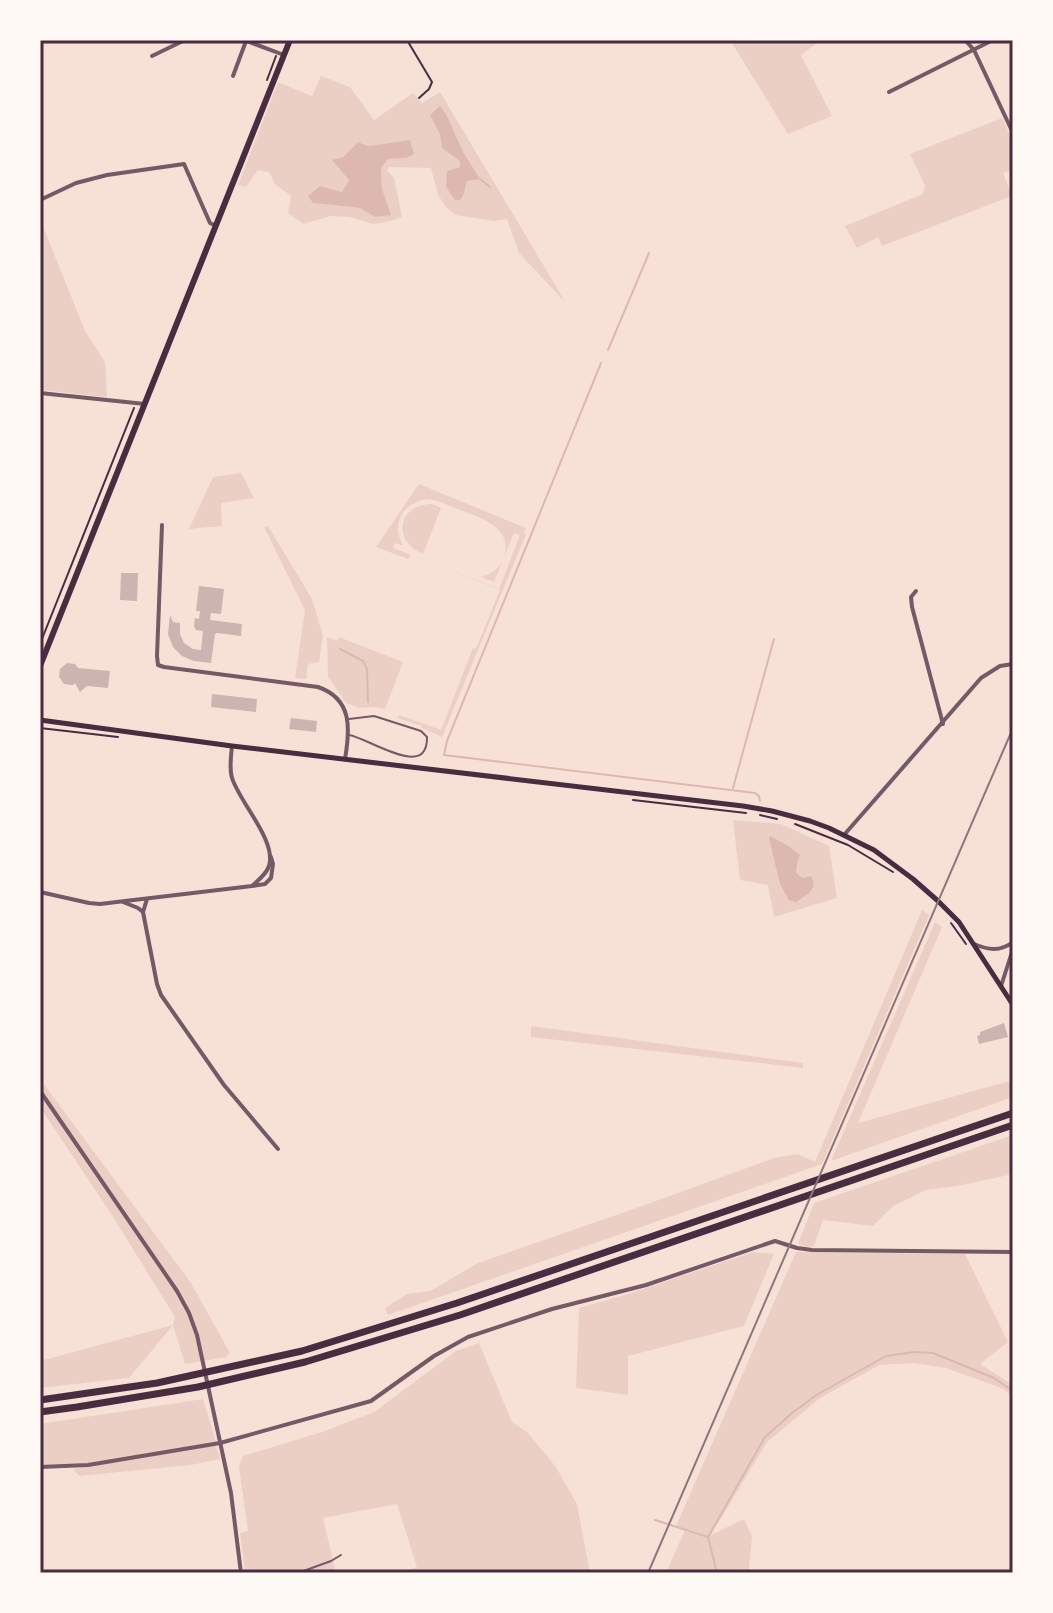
<svg xmlns="http://www.w3.org/2000/svg" width="1053" height="1613" font-family="Manrope,sans-serif">
  <style>
    .green { fill: #ebcfc5; fill-rule: evenodd }
    .water { fill: #dcb8b0 }
    .lines { fill: none; stroke-linecap: round; stroke-linejoin: round }
    .stream { stroke: #dcb8b0; stroke-width: 2 }
    .building { fill: #ccb4b1 }
    .path { stroke: #4a2c40; stroke-width: 2 }
    .service { stroke: #755966; stroke-width: 2 }
    .minor { stroke: #755966; stroke-width: 4 }
    .secondary { stroke: #4a2c40; stroke-width: 5 }
    .primary { stroke: #4a2c40; stroke-width: 6 }
    .motorway { stroke: #4a2c40; stroke-width: 7 }
    .rail { stroke: #8f747c; stroke-width: 2 }
    .neatline { fill: none; stroke: #4a2c40; stroke-width: 3 }
  </style>
  <rect width="100%" height="100%" fill="#f7e1d7"/>
  <g class="green">
    <polygon points="730,40 821,40 801,55 832,116 788,134"/>
    <path d="M321 76 350 87 374 120 413 93 422 103 440 92 566 303 519 253 507 219 494 221 455 215 446 207 438 195 431 168 389 167 387 170 394 178 402 217 391 221 373 224 350 217 331 216 303 224 288 213 291 196 275 184 269 172 258 170 246 187 238 185 278 82 312 96ZM410 140 406 158 388 159 381 168 382 189 375 217 360 208 313 203 320 186 342 192 349 180 333 160 343 157 358 142 368 146Z"/>
    <polygon points="1002,118 1013,141 1013,169 1003,173 1012,196 882,246 878,237 857,248 845,226 923,194 925,186 910,154"/>
    <polygon points="40,219 85,331 105,362 107,397 40,390"/>
    <polygon points="241,473 254,498 221,503 222,526 189,529 213,477"/>
    <path d="M419 484 526 528 524 533 526 534 442 737 422 728V726L398 718 399 715 441 730 473 648 476 649 500 590 411 555 408 559 376 547ZM427 499C439 500 451 507 463 511 483 519 513 528 504 557 501 568 492 574 481 577L494 582 514 533 520 535 499 589 393 548 395 543 403 546C391 524 402 503 427 499Z"/>
    <path d="M432 504 441 508 423 554C392 542 397 504 432 504Z"/>
    <polygon points="268,526 312,599 323,635 319,662 308,664 306,679 295,678 305,610 264,527"/>
    <polygon points="327,637 337,641 339,637 403,662 385,709 373,707 359,708 346,703 328,677"/>
    <polygon points="733,820 781,824 829,846 837,898 774,917 768,885 740,880"/>
    <polygon points="922,910 929,915 822,1164 388,1315 385,1308 407,1294 430,1291 478,1263 642,1206 774,1158 798,1154 815,1162"/>
    <polygon points="935,922 942,927 858,1123 1013,1080 1013,1097 831,1161"/>
    <polygon points="531,1026 803,1063 803,1068 531,1037"/>
    <polygon points="40,1079 191,1283 230,1353 226,1357 185,1364 173,1325 129,1378 40,1388 40,1361 173,1325 175,1317 110,1212 40,1107"/>
    <polygon points="1013,1135 1013,1174 958,1186 926,1190 893,1206 873,1226 823,1220 814,1246 806,1247 798,1244 814,1203"/>
    <polygon points="753,1252 774,1254 744,1326 628,1356 628,1395 576,1388 579,1308 628,1294"/>
    <polygon points="796,1252 965,1254 1008,1342 980,1364 1013,1385 1013,1398 1004,1389 946,1368 914,1363 879,1365 820,1398 767,1442 711,1535 744,1519 752,1536 749,1569 750,1573 666,1573 685,1530 691,1531 676,1526"/>
    <polygon points="479,1343 512,1422 527,1432 556,1467 577,1504 590,1573 400,1573 417,1567 397,1504 323,1518 336,1573 245,1573 240,1533 248,1531 239,1467 243,1456 325,1431 374,1412 456,1351"/>
    <polygon points="203,1399 216,1442 88,1464 40,1465 40,1424"/>
    <polygon points="216,1445 220,1459 191,1465 79,1476 73,1469"/>
  </g>
  <g class="water">
    <polygon points="440,106 446,114 463,152 480,179 467,181 463,196 460,200 455,200 446,187 447,171 460,167 460,161 442,148 440,134 430,115"/>
    <polygon points="410,140 414,154 406,158 388,159 381,168 382,189 391,215 375,217 360,208 313,203 308,196 320,186 342,192 349,180 332,160 343,157 358,142 368,146"/>
    <path d="M770 836 790 847 800 855 797 864 796 873 803 878 811 876C819 890 806 895 796 902L789 900 780 884 769 838Z"/>
  </g>
  <g class="lines">
    <g class="stream">
      <polyline points="480,179 490,187"/>
      <polyline points="608,350 649,253"/>
      <polyline points="601,363 447,741 444,755 755,793 759,796 760,801"/>
      <polyline points="340,649 363,661 367,669 368,702"/>
      <polyline points="733,788 774,639"/>
      <polyline points="655,1520 708,1537 717,1573"/>
      <polyline points="708,1537 765,1437 792,1413 818,1394 886,1356 914,1352 933,1353 994,1378 1013,1391"/>
    </g>
  </g>
  <g class="building">
    <polygon points="121,573 138,573 137,601 120,600"/>
    <polygon points="199,586 224,589 221,614 211,613 210,620 242,624 241,636 217,633 215,634 211,663 194,661 182,656 173,647 168,634 170,615 173,622 180,623 180,634 184,643 193,649 201,650 203,631 196,630 194,626 195,618 199,619 200,611 196,611"/>
    <polygon points="67,663 75,664 78,668 110,671 108,688 87,686 80,692 75,683 73,685 64,684 59,677 60,669"/>
    <polygon points="212,694 257,699 256,712 211,707"/>
    <polygon points="291,718 317,721 316,732 289,729"/>
    <polygon points="1004,1023 1008,1037 979,1044 977,1036 980,1035 980,1032"/>
  </g>
  <g class="lines">
    <g class="path">
      <polyline points="407,40 432,82 429,89 419,98"/>
      <polyline points="267,80 276,56"/>
      <polyline points="40,644 134,408"/>
      <polyline points="40,728 118,737"/>
      <polyline points="633,800 746,813"/>
      <polyline points="760,815 777,819"/>
      <polyline points="795,824 848,845 893,872"/>
      <polyline points="951,923 966,944"/>
    </g>
    <g class="service">
      <path d="M349 719 374 716 421 731 427 737C428 781 369 738 349 735"/>
      <polyline points="298,1573 331,1561 341,1555"/>
    </g>
    <g class="minor">
      <polyline points="244,40 284,55"/>
      <polyline points="965,40 974,50 1013,133"/>
      <polyline points="152,56 185,40"/>
      <polyline points="233,76 246,41"/>
      <polyline points="889,92 993,40"/>
      <polyline points="40,200 76,183 107,175 184,164 210,223 216,226"/>
      <polyline points="40,393 145,404"/>
      <path d="M162 525 157 656 158 665 164 667 318 687C353 699 350 730 345 759"/>
      <polyline points="916,591 911,597 912,607 943,724"/>
      <polyline points="844,835 981,678 1000,666 1013,664"/>
      <polyline points="252,886 265,884 271,878 273,864 271,857"/>
      <path d="M40 892 89 903 100 904 252 886C258 880 266 875 269 866 277 841 240 803 232 778 229 768 231 757 232 746"/>
      <polyline points="147,899 143,912 157,984 161,995 224,1085 278,1149"/>
      <polyline points="123,902 138,908 143,912"/>
      <path d="M974 944C988 950 1000 952 1013 942"/>
      <polyline points="1001,986 1013,949"/>
      <polyline points="40,1091 177,1291 189,1313 197,1335 231,1493 241,1573"/>
      <polyline points="40,1467 88,1465 220,1443 371,1401 434,1356 468,1337 552,1309 646,1285 775,1241 797,1248 812,1250 1013,1252"/>
    </g>
    <polyline class="secondary" points="40,720 232,746 743,806 772,811 810,821 829,828 874,850 913,879 938,901 959,922 1013,1005"/>
    <polyline class="primary" points="40,666 290,40"/>
    <g class="motorway">
      <polyline points="40,1400 157,1383 302,1351 457,1303 1013,1113"/>
      <polyline points="40,1412 77,1407 198,1387 305,1362 460,1315 1013,1125"/>
    </g>
    <polyline class="rail" points="648,1573 1013,728"/>
  </g>
  <rect width="1053" height="1613" fill="none" stroke="#fffaf5" stroke-width="84"/>
  <rect x="42" y="42" width="969" height="1529" class="neatline"/>
</svg>
